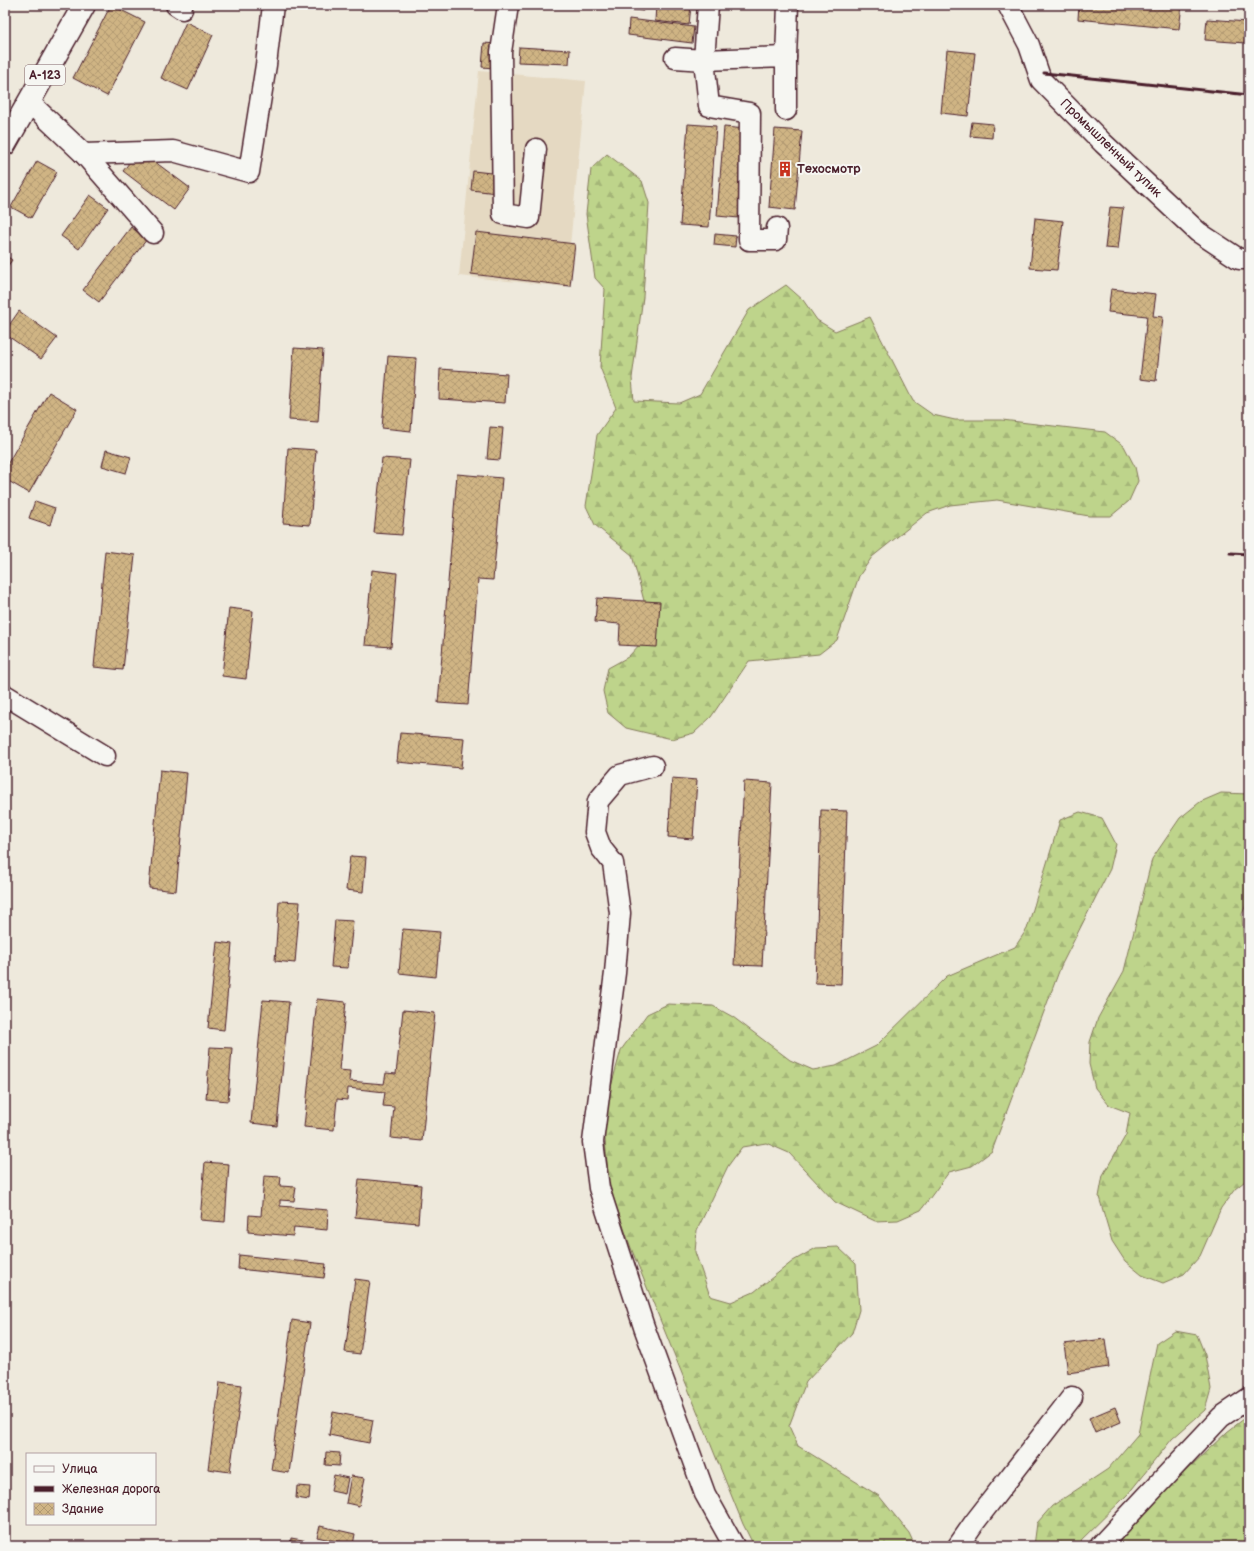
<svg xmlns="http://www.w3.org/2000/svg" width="1254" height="1551" font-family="'Balsamiq Sans',sans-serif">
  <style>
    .built { fill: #e5d9c2 }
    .forest { fill: url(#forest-firs); stroke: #847a5b }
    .building { fill: url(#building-cross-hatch); stroke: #4a1f2b }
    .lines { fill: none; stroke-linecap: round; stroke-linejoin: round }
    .minor-casing { stroke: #4a1f2b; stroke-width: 23 }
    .major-casing { stroke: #4a1f2b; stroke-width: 25 }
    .minor { stroke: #f6f6f2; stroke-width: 20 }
    .major { stroke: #f6f6f2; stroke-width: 22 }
    .rail { stroke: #4a1f2b; stroke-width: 3 }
    .labels { text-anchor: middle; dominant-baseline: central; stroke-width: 4; stroke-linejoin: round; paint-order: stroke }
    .shield { fill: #f6f6f2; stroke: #7e6067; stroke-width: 1 }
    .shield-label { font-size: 12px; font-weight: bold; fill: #4a1f2b }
    .street-label { font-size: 13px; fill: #4a1f2b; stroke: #f6f6f2 }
    .poi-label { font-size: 13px; font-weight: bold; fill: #4a1f2b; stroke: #f6f6f2; text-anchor: start }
  </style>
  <defs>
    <pattern id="forest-firs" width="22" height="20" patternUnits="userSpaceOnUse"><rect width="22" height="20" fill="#bed48b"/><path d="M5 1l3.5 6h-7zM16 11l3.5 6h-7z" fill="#a5b678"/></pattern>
    <pattern id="building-cross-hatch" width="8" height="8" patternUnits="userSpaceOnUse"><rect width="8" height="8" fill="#cfb484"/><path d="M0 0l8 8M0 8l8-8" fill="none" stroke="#b39a72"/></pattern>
  </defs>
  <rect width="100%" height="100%" fill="#eee9dc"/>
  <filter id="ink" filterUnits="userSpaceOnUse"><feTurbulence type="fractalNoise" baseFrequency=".025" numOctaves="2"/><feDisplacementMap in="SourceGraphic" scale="8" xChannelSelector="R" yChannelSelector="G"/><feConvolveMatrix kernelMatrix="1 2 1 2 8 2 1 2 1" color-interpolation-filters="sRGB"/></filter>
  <g filter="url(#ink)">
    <polygon class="built" points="479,71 586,81 566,287 459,276"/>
    <g class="forest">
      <polygon points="607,154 642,181 649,203 643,297 632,378 634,401 679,403 700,394 749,310 786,285 803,300 817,320 835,331 870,317 913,401 933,415 955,420 1002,420 1105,432 1124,446 1135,467 1138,481 1129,501 1111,516 1089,516 997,500 950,505 927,513 872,557 859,576 837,640 819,654 749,661 711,717 694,733 672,739 626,728 608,713 603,691 608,668 628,657 643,641 649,620 632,555 595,525 586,506 597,435 616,408 600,367 605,289 595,278 586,214 591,169"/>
      <polygon points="1221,793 1249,794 1249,898 1242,914 1243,936 1249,955 1249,1178 1235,1189 1221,1208 1200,1256 1184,1274 1163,1283 1142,1275 1125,1261 1112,1241 1099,1197 1103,1175 1126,1135 1130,1113 1109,1105 1095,1088 1089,1064 1090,1042 1098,1018 1124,971 1152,859 1180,818 1200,802"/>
      <polygon points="1080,812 1102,818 1116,844 1110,869 1061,966 992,1151 972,1166 949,1172 921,1210 898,1220 875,1221 835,1202 789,1153 766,1143 742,1147 728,1166 697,1230 695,1252 710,1296 731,1302 754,1292 793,1261 816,1248 838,1247 856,1264 859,1310 852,1333 806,1382 789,1426 798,1446 879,1496 909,1533 915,1546 754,1546 743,1524 631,1248 609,1186 603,1116 621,1050 647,1014 668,1004 713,1006 733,1017 790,1060 813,1070 836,1066 876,1046 947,976 1015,947 1027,929 1060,820"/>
      <polygon points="1175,1331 1197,1335 1205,1355 1211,1389 1205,1410 1172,1439 1128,1494 1078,1543 1073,1546 1034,1546 1037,1523 1052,1506 1108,1469 1138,1434 1157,1343"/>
      <polygon points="1249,1415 1249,1546 1115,1546 1174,1482 1227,1432"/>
    </g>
    <g class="building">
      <polygon points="111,5 145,22 107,96 73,78"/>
      <polygon points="287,5 319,5 319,7"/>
      <polygon points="632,5 643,5 643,11 632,10"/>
      <polygon points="656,5 691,5 689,25 655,21"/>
      <polygon points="1079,5 1182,5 1179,29 1078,19"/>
      <polygon points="629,19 694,27 692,43 628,35"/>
      <polygon points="1207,19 1248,22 1246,43 1205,40"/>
      <polygon points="186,22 213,35 188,90 161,78"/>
      <polygon points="484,43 496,44 494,68 482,67"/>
      <polygon points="519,47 570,50 569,64 518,62"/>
      <polygon points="947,50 975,53 968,116 941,113"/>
      <polygon points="972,122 993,124 992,138 970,136"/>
      <polygon points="688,124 716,126 709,227 680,225"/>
      <polygon points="724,127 746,129 739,218 717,216"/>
      <polygon points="775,129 802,131 795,210 769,207"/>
      <polygon points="139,150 190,188 174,210 123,171"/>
      <polygon points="37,161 57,172 31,218 11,207"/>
      <polygon points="473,171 500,174 497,193 471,190"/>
      <polygon points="90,195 108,208 79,249 61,236"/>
      <polygon points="1110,207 1123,208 1118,249 1105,248"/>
      <polygon points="1035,218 1063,221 1057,270 1030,268"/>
      <polygon points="131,227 147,239 99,302 83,290"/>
      <polygon points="476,232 575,244 570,286 471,274"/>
      <polygon points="715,234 736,236 735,247 714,245"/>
      <polygon points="5,255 12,260 5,270"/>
      <polygon points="1111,289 1156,294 1153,316 1163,317 1156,381 1140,379 1147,316 1108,312"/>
      <polygon points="19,311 57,338 41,359 5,334 5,331"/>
      <polygon points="294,348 323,350 318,422 289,420"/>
      <polygon points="388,356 416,358 411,431 382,428"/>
      <polygon points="440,369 507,374 505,403 439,399"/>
      <polygon points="49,392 77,409 29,493 5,479 5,468"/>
      <polygon points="490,427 503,428 500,460 487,459"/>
      <polygon points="288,448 316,450 310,525 283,523"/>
      <polygon points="106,450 131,457 126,473 102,466"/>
      <polygon points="382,458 410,460 402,535 374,533"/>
      <polygon points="457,474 502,478 493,580 478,579 468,705 438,703"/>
      <polygon points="35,501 55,508 50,525 29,518"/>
      <polygon points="105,551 135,555 123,670 94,667"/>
      <polygon points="372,570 397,573 391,647 365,645"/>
      <polygon points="597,598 660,602 657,647 619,645 620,624 595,622"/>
      <polygon points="229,608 253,611 246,679 222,676"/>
      <polygon points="400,733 464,738 461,768 397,762"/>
      <polygon points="160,770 187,773 176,891 149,888"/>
      <polygon points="672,778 697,780 693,839 668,837"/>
      <polygon points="744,781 772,783 762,966 734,965"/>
      <polygon points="821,810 847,811 841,984 815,983"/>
      <polygon points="350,856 366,857 363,892 346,890"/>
      <polygon points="279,901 300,902 295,963 275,961"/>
      <polygon points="335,920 353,921 348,968 331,967"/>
      <polygon points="403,929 440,932 436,977 399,973"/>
      <polygon points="217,942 232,944 224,1030 208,1028"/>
      <polygon points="317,999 346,1002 339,1070 350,1071 349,1081 384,1084 386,1073 396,1074 403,1010 435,1013 422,1141 391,1138 394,1107 383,1106 385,1092 348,1088 347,1100 337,1099 334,1130 304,1127"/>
      <polygon points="263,1000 289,1002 277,1126 251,1123"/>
      <polygon points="210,1047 232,1048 228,1101 206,1099"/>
      <polygon points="205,1162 229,1164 225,1222 200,1220"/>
      <polygon points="264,1176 281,1177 280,1186 296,1187 294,1201 280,1200 280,1206 328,1210 327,1230 294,1227 293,1236 248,1232 249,1215 261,1216"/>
      <polygon points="359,1179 421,1185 418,1223 355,1217"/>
      <polygon points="239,1255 326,1264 324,1278 238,1269"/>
      <polygon points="355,1279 370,1281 360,1354 345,1352"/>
      <polygon points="292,1320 310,1323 289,1473 271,1470"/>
      <polygon points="1105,1339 1109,1367 1068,1373 1064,1344"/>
      <polygon points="220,1382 242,1385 230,1472 208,1469"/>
      <polygon points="1115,1407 1121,1422 1095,1433 1089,1418"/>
      <polygon points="333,1412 373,1420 369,1443 329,1435"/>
      <polygon points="326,1452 340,1453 339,1466 325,1465"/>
      <polygon points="334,1475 348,1478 345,1494 331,1491"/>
      <polygon points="351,1476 365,1478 359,1506 346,1503"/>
      <polygon points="297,1486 310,1487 309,1500 296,1498"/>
      <polygon points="320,1526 355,1534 353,1545 317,1537"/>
      <polygon points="291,1538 308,1541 307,1546 290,1546"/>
    </g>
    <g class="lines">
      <defs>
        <g id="minor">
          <polyline points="176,5 182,9"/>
          <polyline points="508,5 501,52 503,214 529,218 536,149"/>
          <polyline points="1008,5 1029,45 1041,80 1103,143 1198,232 1239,259 1249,259"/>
          <polyline points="786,57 788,5"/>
          <polyline points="675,58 704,60 708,5"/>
          <polyline points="29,102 84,154 173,151 249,172 266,65 273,5"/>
          <polyline points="84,154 153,233"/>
          <polyline points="777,228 776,240 749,240 750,113 709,106 704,60 786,57 786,110"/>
          <polyline points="5,695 105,756"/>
          <polyline points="653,766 620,775 598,801 595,832 601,848 613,863 620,913 615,973 593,1142 599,1188 644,1327 705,1494 734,1546"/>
          <polyline points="958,1546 974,1523 1072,1397"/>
          <polyline points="1100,1546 1221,1417 1249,1398"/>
        </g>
        <polyline id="major" points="5,144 84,5"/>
      </defs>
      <use href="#minor" class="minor-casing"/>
      <use href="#major" class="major-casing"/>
      <use href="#minor" class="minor"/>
      <use href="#major" class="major"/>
      <g class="rail">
        <polyline points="1044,73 1249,95"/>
        <polyline points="1230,553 1249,554"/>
      </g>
    </g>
  </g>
  <defs>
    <symbol id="building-bare" viewBox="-9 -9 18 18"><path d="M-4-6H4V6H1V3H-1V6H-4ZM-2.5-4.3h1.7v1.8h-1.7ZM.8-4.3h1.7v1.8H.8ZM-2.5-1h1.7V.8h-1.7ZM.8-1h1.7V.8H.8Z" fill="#c8321e" stroke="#f6f6f2" stroke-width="2.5" paint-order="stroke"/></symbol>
  </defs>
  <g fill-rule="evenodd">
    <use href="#building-bare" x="774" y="158" width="22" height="22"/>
  </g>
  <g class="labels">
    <rect class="shield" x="25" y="65" width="40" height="20" rx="3"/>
    <g class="shield-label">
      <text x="45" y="75">А-123</text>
    </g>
    <g class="street-label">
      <text transform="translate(1111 148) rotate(44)">Промышленный тупик</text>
    </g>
    <g class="poi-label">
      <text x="797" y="169">Техосмотр</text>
    </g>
  </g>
  <rect width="1254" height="1551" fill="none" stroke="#f6f6f2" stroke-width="20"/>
  <rect x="10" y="10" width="1234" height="1531" fill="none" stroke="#4a1f2b" stroke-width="1.5" filter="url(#ink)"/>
  <rect x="26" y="1453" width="130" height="72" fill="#f6f6f2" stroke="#b1a0a2"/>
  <rect x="34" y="1466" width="20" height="6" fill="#f6f6f2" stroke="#b1a0a2"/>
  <text x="62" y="1473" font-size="12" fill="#4a1f2b">Улица</text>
  <rect x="34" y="1486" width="20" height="6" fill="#4a1f2b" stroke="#b1a0a2"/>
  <text x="62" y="1493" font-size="12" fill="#4a1f2b">Железная дорога</text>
  <rect x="34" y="1503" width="20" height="12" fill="url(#building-cross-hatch)" stroke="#b1a0a2"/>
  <text x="62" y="1513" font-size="12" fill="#4a1f2b">Здание</text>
</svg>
